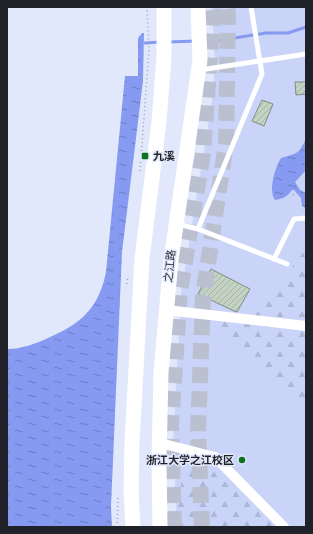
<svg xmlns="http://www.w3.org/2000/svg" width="313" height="534" font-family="'Work Sans','Noto Sans SC',sans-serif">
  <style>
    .green { fill: #c9d4f8 }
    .forest { fill: url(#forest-firs) }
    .water { fill: url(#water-ripples) }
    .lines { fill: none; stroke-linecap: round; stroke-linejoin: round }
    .stream { stroke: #859af0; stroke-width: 3 }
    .building { fill: url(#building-hatch); stroke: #808e80 }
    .trunk-tunnel { stroke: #bbc0d1; stroke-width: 16; stroke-dasharray: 16 8; stroke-linecap: butt }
    .path { stroke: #9ba0ae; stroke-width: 1.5; stroke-dasharray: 1 3; stroke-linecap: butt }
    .service { stroke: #fff; stroke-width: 5 }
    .minor { stroke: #fff; stroke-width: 10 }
    .primary { stroke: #fff; stroke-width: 15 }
    .poi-dot { fill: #0c7121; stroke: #e2e8fb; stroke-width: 1.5 }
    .labels { text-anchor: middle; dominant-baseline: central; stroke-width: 3; stroke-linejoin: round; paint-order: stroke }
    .poi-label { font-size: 11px; font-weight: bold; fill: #1f2228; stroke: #e2e8fb; text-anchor: start }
    .street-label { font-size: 11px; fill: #1f2228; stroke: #e2e8fb }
  </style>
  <defs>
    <pattern id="forest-firs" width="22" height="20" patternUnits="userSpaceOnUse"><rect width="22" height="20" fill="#c9d4f8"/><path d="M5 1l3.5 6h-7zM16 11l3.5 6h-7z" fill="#acb6d5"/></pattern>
    <pattern id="water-ripples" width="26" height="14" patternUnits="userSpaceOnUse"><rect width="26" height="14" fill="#859af0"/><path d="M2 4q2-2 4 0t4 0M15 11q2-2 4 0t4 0" fill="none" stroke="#6c7dc2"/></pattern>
    <pattern id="building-hatch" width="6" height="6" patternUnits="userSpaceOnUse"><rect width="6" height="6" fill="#c3d2c3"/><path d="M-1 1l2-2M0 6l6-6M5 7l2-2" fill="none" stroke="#a7b4a8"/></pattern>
  </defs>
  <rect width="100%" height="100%" fill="#e2e8fb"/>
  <polygon class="green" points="212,7 306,7 306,527 177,527 173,447 181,293 212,101 215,67"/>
  <g class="forest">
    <polygon points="306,249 306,408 214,331 188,320 256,313"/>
    <polygon points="187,449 277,527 174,527"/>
  </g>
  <g class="water">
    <path d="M142 33H144L143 81 122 252 111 507 112 527H7V349C22 349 35 344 48 338 81 324 99 308 106 272L125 76H138V38Z"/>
    <path d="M306 139V170L295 182 300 190 306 193V208L302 206 301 198 294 190H292C288 196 283 199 275 200 268 190 275 168 281 158 297 153 298 155 306 139Z"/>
  </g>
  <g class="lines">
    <g class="stream">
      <polyline points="203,41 216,41 266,33 288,33 306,27"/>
      <polyline points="169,42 196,41"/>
      <polyline points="145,43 160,42"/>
    </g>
  </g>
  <g class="building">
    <polygon points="295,82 306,82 306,94 296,95"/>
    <polygon points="262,100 273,104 264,126 252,121"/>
    <polygon points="211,269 250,289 237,312 234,311 198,294"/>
  </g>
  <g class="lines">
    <g class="trunk-tunnel">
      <polyline points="174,527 171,425 180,291 203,154 213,14 212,7"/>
      <polyline points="202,527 198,431 203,296 226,144 228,15 227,7"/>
    </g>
    <g class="path">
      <polyline points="140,171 149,50 147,7"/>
      <polyline points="293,195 300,190"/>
      <polyline points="127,284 128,276"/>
      <polyline points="117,527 118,498"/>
    </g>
    <g class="service">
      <polyline points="200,70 306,54"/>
      <polyline points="178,224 198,229 262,74 251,7"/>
      <polyline points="198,229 287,264"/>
      <polyline points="274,259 294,219 306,218"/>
    </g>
    <g class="minor">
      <polyline points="166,310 306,326"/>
      <polyline points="160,443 215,457 284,527"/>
    </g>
    <g class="primary">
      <polyline points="133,527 131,491 132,442 142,259 159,122 164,56 164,7"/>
      <polyline points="160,527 159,459 161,372 171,260 200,60 198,7"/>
    </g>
  </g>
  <g class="poi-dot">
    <rect x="141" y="152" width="8" height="8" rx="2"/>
    <circle cx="242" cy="460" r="4"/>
  </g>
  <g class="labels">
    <g class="poi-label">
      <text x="153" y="156">九溪</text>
      <text x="234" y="460" text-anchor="end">浙江大学之江校区</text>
    </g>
    <g class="street-label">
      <text transform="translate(170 266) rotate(-84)">之江路</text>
    </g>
  </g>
  <rect width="313" height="534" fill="none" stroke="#1f2228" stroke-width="16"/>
</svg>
